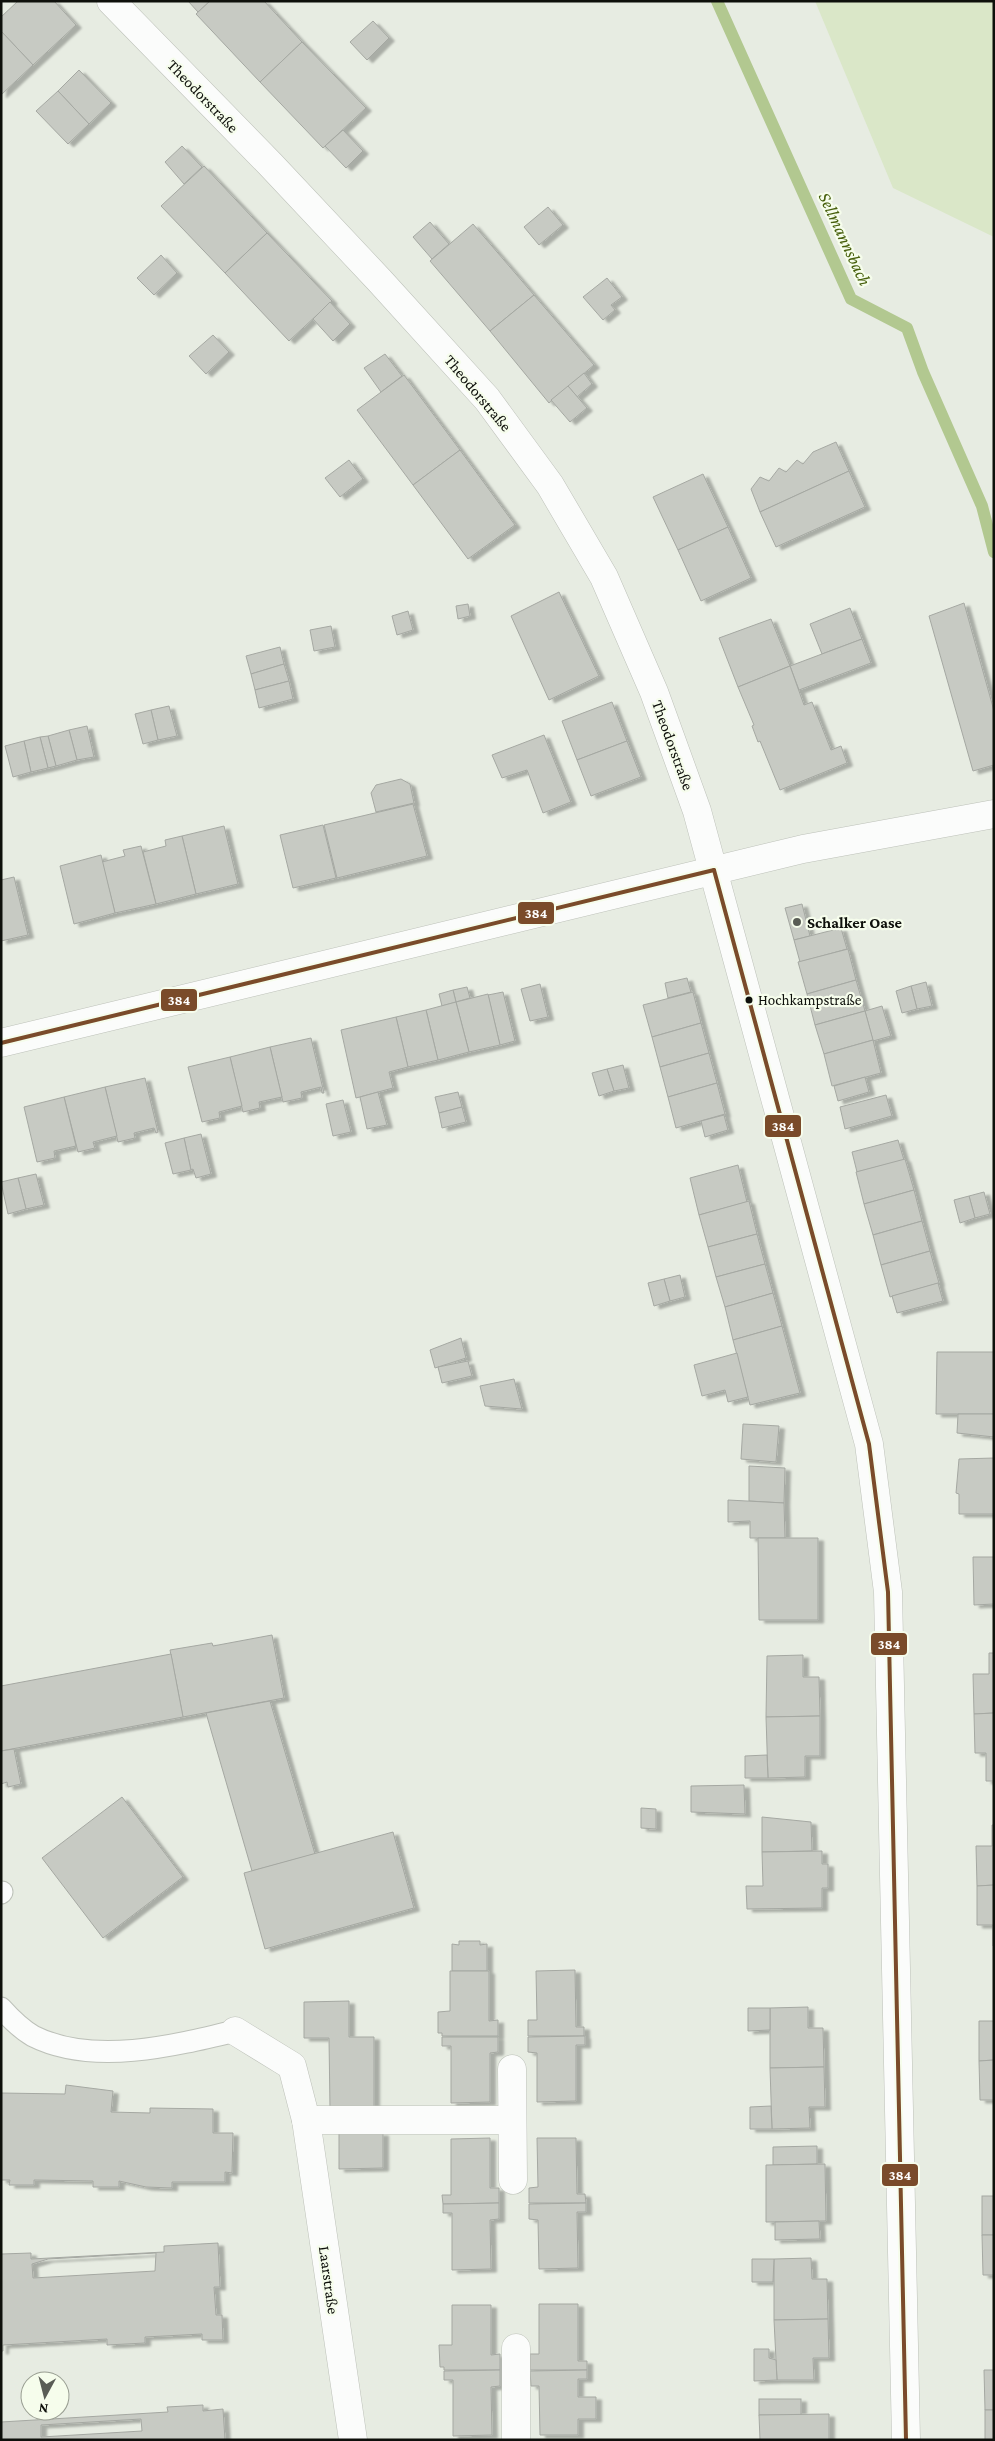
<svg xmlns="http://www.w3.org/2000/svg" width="995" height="2441" font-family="'Crimson Pro',serif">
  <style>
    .green { fill: #dae7c8 }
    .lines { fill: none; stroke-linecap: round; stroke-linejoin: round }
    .stream { stroke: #b2c890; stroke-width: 12 }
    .building { fill: #c7cac3; stroke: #a5a8a2; fill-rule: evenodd; filter: url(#shadow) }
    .lane-casing { stroke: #bdc1b9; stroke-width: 23 }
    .street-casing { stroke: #bdc1b9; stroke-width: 29 }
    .secondary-casing { stroke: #bdc1b9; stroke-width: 29 }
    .lane { stroke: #fbfcfb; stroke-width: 21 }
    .street { stroke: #fbfcfb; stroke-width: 28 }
    .secondary { stroke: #fbfcfb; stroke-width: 28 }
    .bus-1-casing { stroke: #f6fdec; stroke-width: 8 }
    .bus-1 { stroke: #7a4b2a; stroke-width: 4 }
    .poi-dot { fill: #5a5d56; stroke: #f6fdec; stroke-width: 2 }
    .bus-dot { fill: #0e100b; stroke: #f6fdec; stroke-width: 2 }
    .labels { text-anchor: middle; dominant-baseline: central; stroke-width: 4.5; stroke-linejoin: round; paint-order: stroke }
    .bus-label { font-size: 15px; fill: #0e100b; stroke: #f6fdec; text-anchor: start }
    .street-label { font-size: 16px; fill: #0e100b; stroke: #f6fdec }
    .poi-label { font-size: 16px; font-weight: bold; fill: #0e100b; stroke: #f6fdec; text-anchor: start }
    .water-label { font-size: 18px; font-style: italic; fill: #465f0c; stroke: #f6fdec }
    .line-badge { stroke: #f6fdec; stroke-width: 2 }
    .badge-label { font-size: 14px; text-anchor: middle; font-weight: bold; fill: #fff }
  </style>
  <defs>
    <filter id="shadow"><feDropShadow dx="5.5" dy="3" stdDeviation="1" flood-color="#0004"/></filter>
  </defs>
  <rect width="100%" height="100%" fill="#e7ece2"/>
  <polygon class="green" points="815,1 994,1 994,237 893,188"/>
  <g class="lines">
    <polyline class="stream" points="717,1 851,299 907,328 923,372 982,506 994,552"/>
  </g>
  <g class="building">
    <polygon points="18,1 54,1 76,25 33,65 1,31 1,17"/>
    <polygon points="188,1 210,1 198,12"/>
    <polygon points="210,1 264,1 302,42 260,82 196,14"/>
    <polygon points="373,21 389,38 367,60 350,42"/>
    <polygon points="1,31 33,65 1,95"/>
    <polygon points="302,42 366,108 323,148 260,82"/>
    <polygon points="79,70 111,103 89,124 58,91"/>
    <polygon points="58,91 89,124 68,144 36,111"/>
    <polygon points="343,130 363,151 346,168 325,146"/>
    <polygon points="182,146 202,167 184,184 165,162"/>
    <polygon points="204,166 267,233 225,273 161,206"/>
    <polygon points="548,207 563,225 539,245 524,227"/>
    <polygon points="430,222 449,244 432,259 413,237"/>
    <polygon points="473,224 534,295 490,331 430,261"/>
    <polygon points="267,233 332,301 289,341 225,273"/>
    <polygon points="161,255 177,273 154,295 137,278"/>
    <polygon points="607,278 622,297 611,305 615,310 603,320 583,297"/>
    <polygon points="534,295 594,365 549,403 490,331"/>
    <polygon points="330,302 350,324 333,341 313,319"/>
    <polygon points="213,335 229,352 206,374 189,356"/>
    <polygon points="385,354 402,376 381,392 364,368"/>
    <polygon points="584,373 592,384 577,397 568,386"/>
    <polygon points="404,375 460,450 413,485 357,410"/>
    <polygon points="568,386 587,408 570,422 551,400"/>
    <polygon points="836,442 849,471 760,512 751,489 760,477 769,481 779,468 786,472 797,460 803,464 813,452"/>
    <polygon points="460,450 515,525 468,559 413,485"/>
    <polygon points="349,460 363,479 340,497 325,478"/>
    <polygon points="849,471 865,507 776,547 760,512"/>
    <polygon points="703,474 728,527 678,550 653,497"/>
    <polygon points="728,527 751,578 701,601 678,550"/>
    <polygon points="559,592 599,676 549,700 511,616"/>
    <polygon points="964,603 994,711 994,765 973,771 929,616"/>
    <polygon points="468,604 470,616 458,619 456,606"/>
    <polygon points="850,608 862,639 822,654 810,624"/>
    <polygon points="408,611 413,630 397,635 392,616"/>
    <polygon points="771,619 790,666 738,687 719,638"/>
    <polygon points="331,626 335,647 314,651 310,630"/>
    <polygon points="862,639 871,663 799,690 790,666"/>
    <polygon points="280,647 284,664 251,674 246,656"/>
    <polygon points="284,664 289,681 255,690 251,674"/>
    <polygon points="790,666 804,705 812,702 831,750 841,746 847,763 780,790 760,741 758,742 752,726 754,725 738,687"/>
    <polygon points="289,681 293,699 259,708 255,690"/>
    <polygon points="612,702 627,741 577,760 562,721"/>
    <polygon points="169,706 177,736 158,740 151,710"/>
    <polygon points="151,710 158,740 143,744 135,714"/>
    <polygon points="87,726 94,757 77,760 69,730"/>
    <polygon points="69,730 77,760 56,766 48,736"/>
    <polygon points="544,735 571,802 543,813 527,770 502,778 492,755"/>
    <polygon points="48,736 56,766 48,768 40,737"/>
    <polygon points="40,737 48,768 31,772 24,741"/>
    <polygon points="24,741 31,772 13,777 5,746"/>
    <polygon points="627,741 641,777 591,796 577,760"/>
    <polygon points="401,779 410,784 414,803 376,812 371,793 376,785"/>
    <polygon points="413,804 427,856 337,878 324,825"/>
    <polygon points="323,825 336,878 293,888 280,835"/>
    <polygon points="224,826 238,884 196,894 182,836"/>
    <polygon points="182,836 196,894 156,904 143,852 166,846 165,840"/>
    <polygon points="141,846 156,904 115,913 102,862 125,856 123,850"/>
    <polygon points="101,855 115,913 74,924 60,866"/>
    <polygon points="14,877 28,935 1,941 1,880"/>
    <polygon points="802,904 810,936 794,940 785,908"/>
    <polygon points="841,928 847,949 800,962 794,940"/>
    <polygon points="848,949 856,980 807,994 798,962"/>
    <polygon points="687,978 691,992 668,998 665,983"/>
    <polygon points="856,980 865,1011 815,1025 807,994"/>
    <polygon points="926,982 932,1006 917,1009 911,986"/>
    <polygon points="540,984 548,1017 530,1021 521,989"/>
    <polygon points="911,986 917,1009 902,1013 896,991"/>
    <polygon points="467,987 470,998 456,1002 453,990"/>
    <polygon points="453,990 456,1002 442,1006 439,994"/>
    <polygon points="503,992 515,1041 500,1045 488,995"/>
    <polygon points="693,992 701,1023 652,1037 643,1005"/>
    <polygon points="488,994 500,1045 469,1052 456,1002"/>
    <polygon points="456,1002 469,1052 438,1060 426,1010"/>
    <polygon points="882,1006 891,1036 873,1041 865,1011"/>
    <polygon points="426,1010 438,1060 408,1067 396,1017"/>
    <polygon points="865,1011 873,1040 824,1054 815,1025"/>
    <polygon points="396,1017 408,1067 389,1072 393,1088 356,1098 341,1030"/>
    <polygon points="701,1023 709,1053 660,1067 652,1037"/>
    <polygon points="311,1038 324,1093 322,1093 321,1087 301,1092 302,1098 283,1102 270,1047"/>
    <polygon points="873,1040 881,1073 832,1086 824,1054"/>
    <polygon points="270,1047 282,1097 259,1102 260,1108 243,1112 230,1057"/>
    <polygon points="709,1053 717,1083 668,1097 660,1067"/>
    <polygon points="230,1057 242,1106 219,1112 220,1118 202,1122 188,1067"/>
    <polygon points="623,1065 629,1088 614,1091 607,1069"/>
    <polygon points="607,1069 614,1091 599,1096 592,1073"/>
    <polygon points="865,1077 869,1092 838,1101 834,1086"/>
    <polygon points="145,1078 158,1132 156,1133 154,1128 134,1133 135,1138 118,1142 105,1087"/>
    <polygon points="717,1083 725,1114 676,1128 668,1097"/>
    <polygon points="105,1087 117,1136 93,1142 95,1148 78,1152 64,1097"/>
    <polygon points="378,1092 387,1125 367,1129 360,1097"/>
    <polygon points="458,1092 462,1107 439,1113 435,1097"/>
    <polygon points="886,1095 892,1116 845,1129 840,1107"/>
    <polygon points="64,1097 76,1146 54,1151 55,1158 37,1162 24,1107"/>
    <polygon points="343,1100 351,1132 333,1136 326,1104"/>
    <polygon points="462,1107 466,1122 442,1128 439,1113"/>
    <polygon points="724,1115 728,1130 705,1137 701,1121"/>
    <polygon points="201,1134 211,1174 196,1178 193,1169 191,1170 184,1138"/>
    <polygon points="184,1138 191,1170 173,1174 165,1143"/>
    <polygon points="898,1140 904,1160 857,1172 852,1152"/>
    <polygon points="905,1159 914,1190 864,1204 856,1172"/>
    <polygon points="738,1165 747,1202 699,1215 690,1178"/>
    <polygon points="36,1174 44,1205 26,1209 18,1178"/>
    <polygon points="18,1178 26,1209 8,1214 1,1182"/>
    <polygon points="914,1190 922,1221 873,1235 864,1204"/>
    <polygon points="984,1192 990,1214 975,1218 969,1196"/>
    <polygon points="969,1196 975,1218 960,1223 954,1200"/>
    <polygon points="749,1201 757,1234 708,1247 699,1215"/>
    <polygon points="922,1221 930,1251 881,1265 873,1235"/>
    <polygon points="757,1234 765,1264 716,1277 708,1247"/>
    <polygon points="930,1251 939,1283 890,1297 881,1265"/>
    <polygon points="765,1264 773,1293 725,1307 716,1277"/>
    <polygon points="680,1275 685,1297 670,1301 664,1279"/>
    <polygon points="664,1279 670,1301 654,1306 648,1283"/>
    <polygon points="938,1283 943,1301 897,1313 892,1296"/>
    <polygon points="773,1293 782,1326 733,1340 725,1307"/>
    <polygon points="782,1326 800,1393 750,1405 733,1340"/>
    <polygon points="461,1338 466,1358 435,1368 430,1350"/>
    <polygon points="937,1352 994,1352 994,1414 936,1414"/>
    <polygon points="737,1353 748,1397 728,1402 725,1390 702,1396 694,1365"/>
    <polygon points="468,1361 472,1376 442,1383 438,1367"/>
    <polygon points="514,1379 522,1409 485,1406 480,1386"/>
    <polygon points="958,1414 994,1414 994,1437 957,1433"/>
    <polygon points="743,1424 779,1426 776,1462 741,1459"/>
    <polygon points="994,1458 994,1514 959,1514 959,1494 956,1493 959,1459"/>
    <polygon points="749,1466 785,1468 784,1503 749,1501"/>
    <polygon points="728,1500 784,1503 785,1538 750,1538 750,1521 728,1522"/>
    <polygon points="758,1538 818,1538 818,1620 759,1620"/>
    <polygon points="973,1557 994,1557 994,1604 974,1605"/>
    <polygon points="272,1635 284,1698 183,1717 170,1650 212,1643 213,1646"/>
    <polygon points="989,1653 994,1653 994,1713 974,1714 973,1674 989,1674"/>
    <polygon points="171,1654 183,1717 1,1751 1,1686"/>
    <polygon points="803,1655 803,1677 819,1677 820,1716 766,1717 767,1656"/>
    <polygon points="270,1701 315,1854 252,1871 206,1713"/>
    <polygon points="994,1713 994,1781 986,1781 986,1753 975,1753 974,1714"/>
    <polygon points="820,1716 820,1756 805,1756 805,1777 768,1778 766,1717"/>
    <polygon points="14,1749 21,1784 8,1787 7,1782 1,1784 1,1751"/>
    <polygon points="767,1755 768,1778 745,1778 745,1756"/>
    <polygon points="744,1785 745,1814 691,1812 691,1786"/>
    <polygon points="122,1797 183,1877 103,1938 42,1858"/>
    <polygon points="641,1808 656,1809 656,1829 641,1828"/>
    <polygon points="762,1817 811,1822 812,1851 762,1852"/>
    <polygon points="992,1825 994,1825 994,1885 977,1886 976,1846 992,1846"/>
    <polygon points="393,1832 414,1908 265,1949 244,1873"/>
    <polygon points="822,1851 822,1864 828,1864 828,1888 822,1888 822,1908 747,1909 746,1886 763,1886 762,1852"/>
    <polygon points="994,1885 994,1946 993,1946 993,1925 977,1925 977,1886"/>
    <polygon points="459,1941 480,1941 480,1945 487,1944 487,1971 452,1971 452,1944 459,1945"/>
    <polygon points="575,1970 576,2027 584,2027 584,2036 528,2036 528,2020 537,2020 536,1971"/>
    <polygon points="450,1971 489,1971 489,2021 498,2020 498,2036 442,2036 442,2033 438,2033 438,2012 450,2011"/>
    <polygon points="349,2001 349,2037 374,2037 374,2109 330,2109 329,2038 304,2038 304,2002"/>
    <polygon points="808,2007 808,2028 823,2028 824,2067 770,2068 770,2008"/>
    <polygon points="748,2008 770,2008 770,2030 748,2031"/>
    <polygon points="979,2021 994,2021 994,2060 979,2061"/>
    <polygon points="585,2036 585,2045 576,2045 576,2101 537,2102 537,2053 528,2052 528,2037"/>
    <polygon points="442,2037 498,2037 498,2052 490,2053 490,2102 451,2103 451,2046 442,2046"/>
    <polygon points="994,2060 994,2100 980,2100 979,2061"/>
    <polygon points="824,2067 825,2107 809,2107 810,2128 772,2129 770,2068"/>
    <polygon points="66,2085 113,2091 111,2112 150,2113 150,2108 213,2109 213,2133 233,2133 232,2173 225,2172 225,2182 172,2182 172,2188 146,2187 119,2181 119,2187 93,2187 93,2181 34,2180 34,2185 9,2185 10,2180 1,2180 1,2093 65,2094"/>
    <polygon points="771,2106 772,2129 750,2129 750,2107"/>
    <polygon points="339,2133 383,2133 383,2168 339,2169"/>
    <polygon points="490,2138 490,2188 499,2188 499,2203 443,2204 442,2195 451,2195 451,2139"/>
    <polygon points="537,2138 576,2138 577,2194 585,2194 586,2203 529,2203 529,2188 538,2187"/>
    <polygon points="817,2146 817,2164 773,2165 773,2147"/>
    <polygon points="825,2164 826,2221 766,2222 766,2165"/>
    <rect x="982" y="2196" width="12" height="39"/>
    <polygon points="499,2203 499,2219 490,2220 491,2269 452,2270 452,2213 443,2213 443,2204"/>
    <polygon points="586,2203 586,2212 577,2212 578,2268 539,2269 538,2220 529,2219 529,2204"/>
    <polygon points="819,2221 820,2239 775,2240 775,2222"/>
    <polygon points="982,2235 994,2235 994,2275 983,2275"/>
    <path d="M218 2243 220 2287H214L216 2315H222L223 2340H202V2334L145 2337V2343L107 2345V2339L3 2345V2351H1V2254L31 2253V2259L164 2252V2246ZM156 2253 155 2271 33 2278 32 2264 48 2259Z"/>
    <polygon points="811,2258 812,2279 827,2279 828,2319 774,2320 774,2259"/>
    <polygon points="752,2259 774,2259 773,2282 752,2282"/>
    <polygon points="539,2304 578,2304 578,2361 587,2361 587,2370 530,2370 530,2354 539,2354"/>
    <polygon points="452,2305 491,2305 491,2355 500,2354 500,2370 444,2370 444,2367 440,2367 439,2345 452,2345"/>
    <polygon points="828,2319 829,2358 813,2358 814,2380 777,2380 774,2320"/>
    <polygon points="754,2349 769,2349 769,2358 776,2360 777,2380 754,2381"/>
    <polygon points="500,2370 500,2386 491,2387 492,2435 453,2436 453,2380 444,2380 444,2371"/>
    <polygon points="587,2370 587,2379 578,2379 578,2397 596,2397 596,2419 578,2419 578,2435 540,2435 539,2386 531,2386 530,2371"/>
    <polygon points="984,2370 994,2370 994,2410 985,2410"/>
    <rect x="759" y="2399" width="42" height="16"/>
    <path d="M203 2405V2411L223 2409 225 2440H1V2422L168 2412 167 2407ZM141 2419 142 2431 41 2437V2425Z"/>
    <rect x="985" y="2410" width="9" height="30"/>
    <polygon points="829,2414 829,2440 760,2440 759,2415"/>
  </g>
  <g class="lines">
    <defs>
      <g id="lane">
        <polyline points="1,1893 2,1892"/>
        <path d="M1 2008C10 2018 21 2029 33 2036 92 2066 174 2046 235 2031"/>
      </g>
      <g id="street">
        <polyline points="111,1 271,165 380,281 487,399 550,485 604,577 654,692 697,811 869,1444 888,1592 906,2440"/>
        <polyline points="235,2031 292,2066 306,2120 353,2440"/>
        <polyline points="512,2069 513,2180"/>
        <polyline points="306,2120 512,2120"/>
        <polyline points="516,2348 516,2440"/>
      </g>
      <polyline id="secondary" points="1,1043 803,849 994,814"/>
    </defs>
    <use href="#lane" class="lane-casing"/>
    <use href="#street" class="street-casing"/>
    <use href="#secondary" class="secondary-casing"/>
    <use href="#lane" class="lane"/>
    <use href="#street" class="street"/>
    <use href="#secondary" class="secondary"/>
    <defs>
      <g id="bus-1">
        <polyline points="714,870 869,1444 888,1592 906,2440"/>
        <polyline points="1,1043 714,870"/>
      </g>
    </defs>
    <use href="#bus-1" class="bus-1-casing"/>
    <use href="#bus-1" class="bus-1"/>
  </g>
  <circle class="poi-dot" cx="797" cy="922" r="5"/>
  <circle class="bus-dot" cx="749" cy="1000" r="4.5"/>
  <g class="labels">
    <g class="bus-label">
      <text x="758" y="1000">Hochkampstraße</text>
    </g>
    <g class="street-label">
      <text transform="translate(203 96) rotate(46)">Theodorstraße</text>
      <text transform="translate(478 393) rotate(50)">Theodorstraße</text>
      <text transform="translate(673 745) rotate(70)">Theodorstraße</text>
      <text transform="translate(329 2280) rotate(82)">Laarstraße</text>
    </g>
    <g class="poi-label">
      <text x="807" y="922">Schalker Oase</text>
    </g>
    <g class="water-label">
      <text transform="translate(845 239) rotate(65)">Sellmannsbach</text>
    </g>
  </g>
  <g class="line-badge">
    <rect x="517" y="901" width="38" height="24" rx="5" fill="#7a4b2a"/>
    <rect x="160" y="988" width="38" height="24" rx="5" fill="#7a4b2a"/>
    <rect x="764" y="1114" width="38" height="24" rx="5" fill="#7a4b2a"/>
    <rect x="870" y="1632" width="38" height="24" rx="5" fill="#7a4b2a"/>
    <rect x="881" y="2163" width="38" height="24" rx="5" fill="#7a4b2a"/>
  </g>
  <g class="badge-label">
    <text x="536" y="918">384</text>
    <text x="179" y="1005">384</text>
    <text x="783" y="1131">384</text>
    <text x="889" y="1649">384</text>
    <text x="900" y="2180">384</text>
  </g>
  <rect width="995" height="2441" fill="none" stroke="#0e100b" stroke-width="5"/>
  <g transform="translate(45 2396) rotate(187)"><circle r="24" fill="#f6fdec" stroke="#999e92"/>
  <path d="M0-4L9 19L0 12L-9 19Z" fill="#5a5d56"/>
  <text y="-8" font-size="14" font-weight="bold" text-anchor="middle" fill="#0e100b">N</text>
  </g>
</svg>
